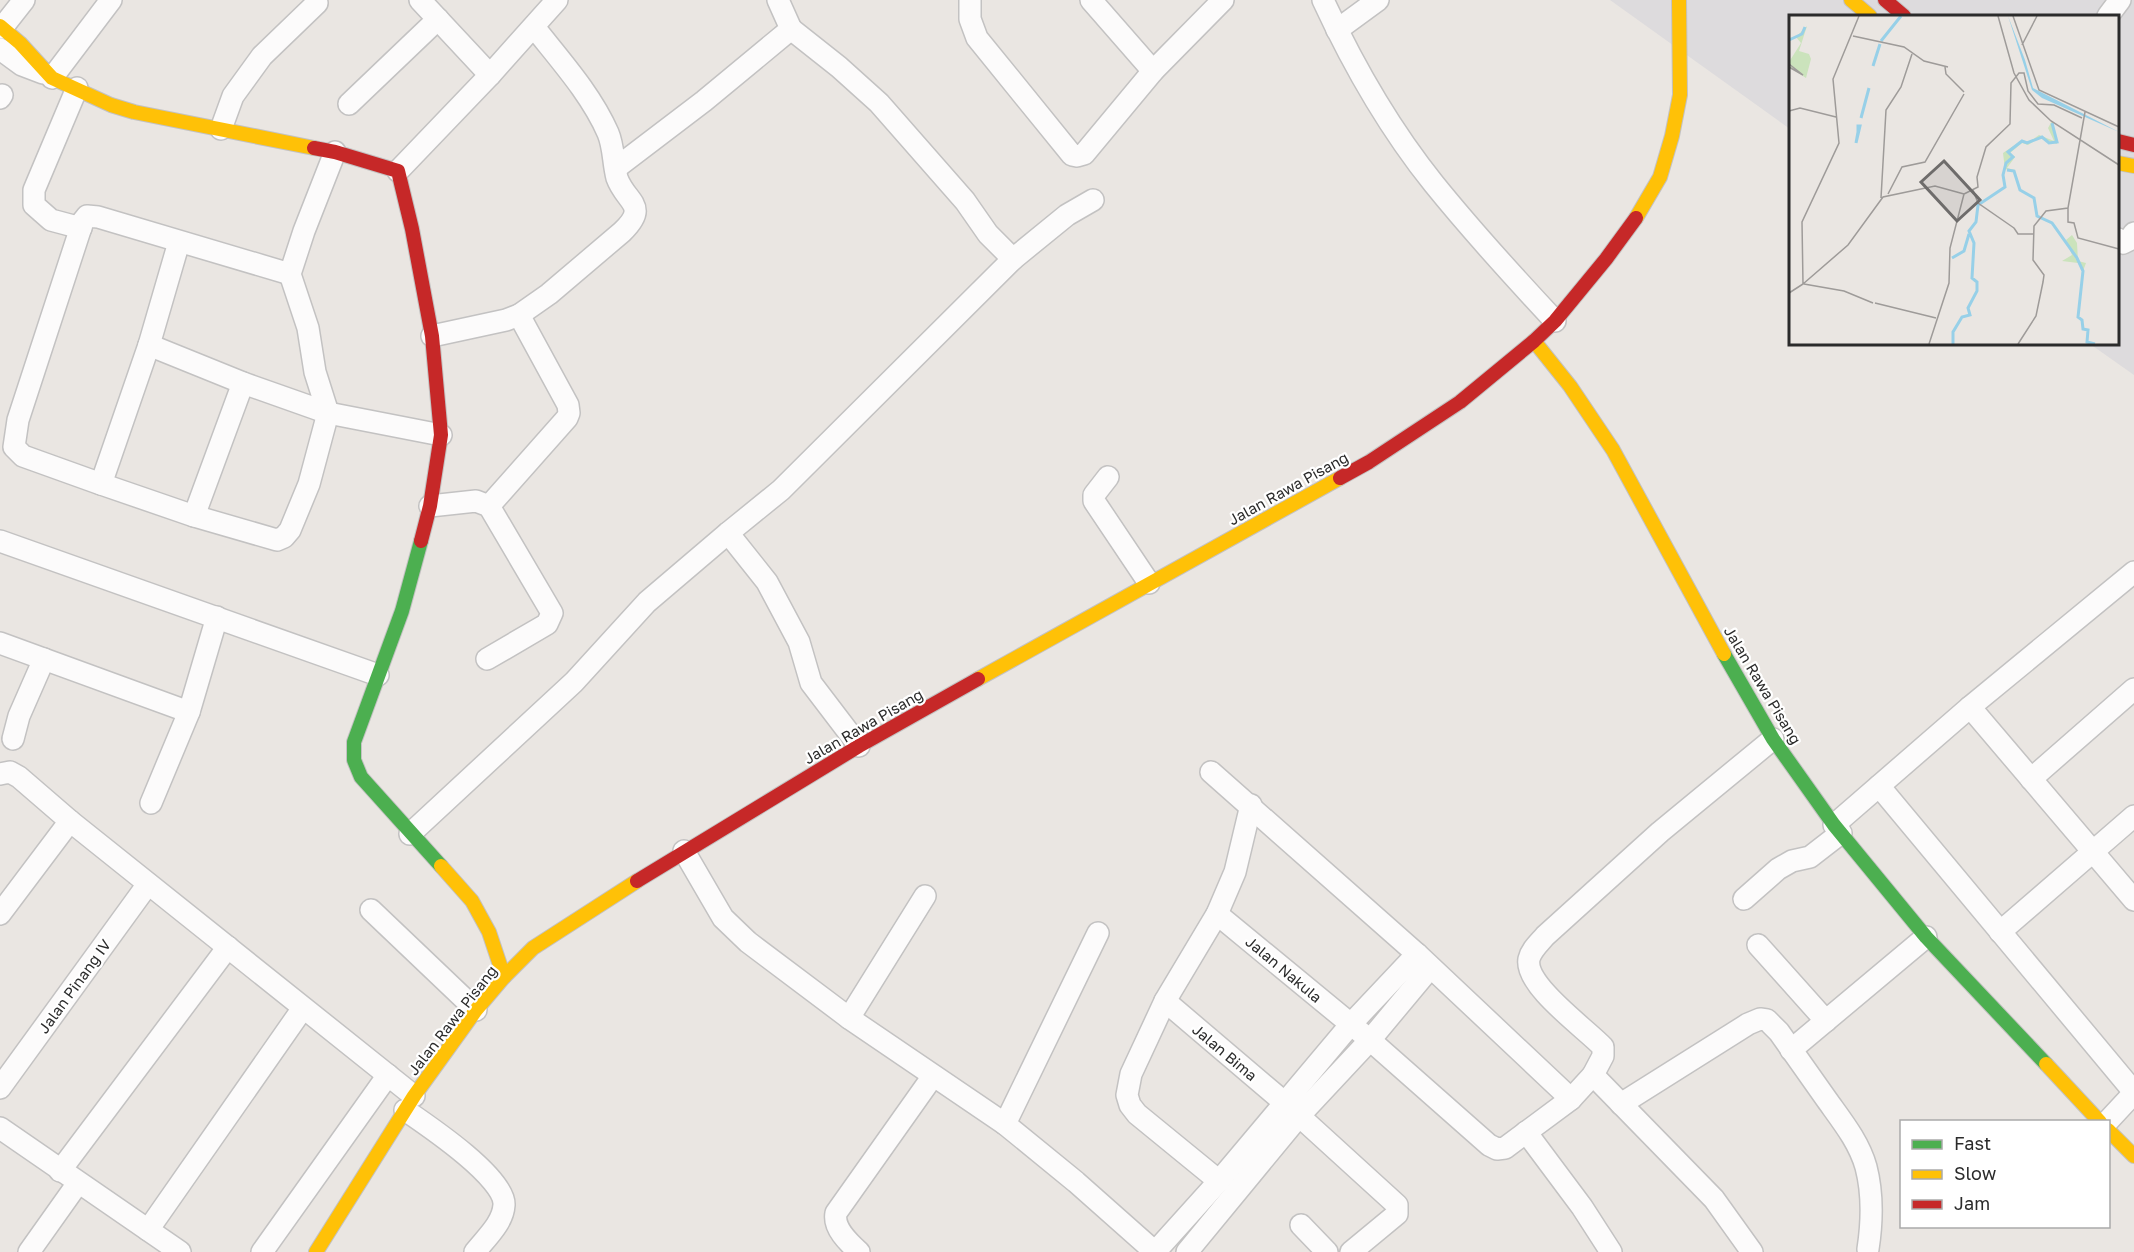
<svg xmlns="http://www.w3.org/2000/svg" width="2134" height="1252" font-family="'Golos Text',sans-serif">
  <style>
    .industrial { fill: #dddbdd }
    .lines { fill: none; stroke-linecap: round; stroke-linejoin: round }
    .street-casing { stroke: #c3c2c2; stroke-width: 24 }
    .fast-casing { stroke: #c3c2c2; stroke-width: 16 }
    .slow-casing { stroke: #c3c2c2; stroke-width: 16 }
    .jam-casing { stroke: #c3c2c2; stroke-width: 16 }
    .street { stroke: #fcfbfb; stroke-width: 21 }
    .fast { stroke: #4caf50; stroke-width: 14 }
    .slow { stroke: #ffc107; stroke-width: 14 }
    .jam { stroke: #c62828; stroke-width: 14 }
    .labels { text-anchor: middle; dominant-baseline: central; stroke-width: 4.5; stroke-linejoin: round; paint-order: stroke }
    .street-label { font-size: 15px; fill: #2b2b2b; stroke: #fff }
    .inset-river { fill: none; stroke: #97d0e8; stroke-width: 3 }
    .inset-road { fill: none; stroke: #9e9b99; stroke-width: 1.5 }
    .view { fill: #6e6c6b; fill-opacity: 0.15; stroke: #6e6c6b; stroke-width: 3 }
    .inset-edge { fill: none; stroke: #2b2b2b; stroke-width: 3 }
  </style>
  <rect width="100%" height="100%" fill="#eae6e2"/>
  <polygon class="industrial" points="1610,0 2134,0 2134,375 2090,344 2118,344 2118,16 1790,16 1790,129"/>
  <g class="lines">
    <defs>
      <g id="street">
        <polyline points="420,0 490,75"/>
        <polyline points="970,0 970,19 977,38 1072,155 1077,156 1084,154 1153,71 1223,0"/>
        <polyline points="1091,0 1153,71"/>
        <path d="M1323 0C1353 65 1389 128 1434 184 1472 231 1513 276 1555 321"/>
        <polyline points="2108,16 2120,0"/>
        <polyline points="2,28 24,0"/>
        <polyline points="1337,30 1378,0"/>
        <polyline points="0,49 22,65 43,73"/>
        <polyline points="52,78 111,0"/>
        <polyline points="77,88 34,190 34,205 51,220 81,228"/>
        <polyline points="0,98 2,95"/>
        <polyline points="349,104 438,19"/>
        <polyline points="221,129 233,96 262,56 317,3"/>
        <polyline points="616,168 704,101 791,29 778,0"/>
        <polyline points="398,171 490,75 557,0"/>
        <polyline points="2118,239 2123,243 2129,240 2134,233"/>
        <polyline points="179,242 149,345 101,484 23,456 14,447 18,420 83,221 87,216 98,217 290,274"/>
        <polyline points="1013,259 1067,215 1093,200"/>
        <path d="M432 336 506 320 519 315 549 294 622 232C650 205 626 203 617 178 613 163 614 147 608 133 591 94 560 60 534 27"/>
        <polyline points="149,345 243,383 328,413 441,435"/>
        <polyline points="1108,477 1094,495 1094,501 1149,583"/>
        <polyline points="101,484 194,516 277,540 284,537 290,530 309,484 328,413 315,372 308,328 290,274 304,231 335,152"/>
        <polyline points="430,506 476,501 489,506 552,613 547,624 487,659"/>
        <polyline points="489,506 567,418 569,413 568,405 519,315"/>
        <polyline points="194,516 243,383"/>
        <polyline points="728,533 767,582 799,642 811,683 859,746"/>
        <polyline points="0,541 378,675"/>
        <polyline points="0,643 189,712"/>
        <polyline points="1970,707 2134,900"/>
        <polyline points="13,739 19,716 44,659"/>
        <polyline points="1211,772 1417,954 1571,1099"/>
        <polyline points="0,774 10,772 19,777 70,821 414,1096"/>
        <polyline points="2031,779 2134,689"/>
        <polyline points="1879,786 2134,1092"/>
        <polyline points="151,803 189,712 217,617"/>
        <polyline points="1834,825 1970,707 2134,572"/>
        <polyline points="410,834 574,682 647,602 728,533 781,490 1013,259 988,234 965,201 879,103 839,67 791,29"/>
        <polyline points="684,851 723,918 748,942 849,1018 1005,1124 1076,1182 1155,1252"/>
        <polyline points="1744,899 1778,869 1792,861 1810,857 1841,833"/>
        <polyline points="371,910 476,1010"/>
        <polyline points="0,914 70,821"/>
        <polyline points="1217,914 1370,1040 1489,1145 1497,1149 1505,1148 1571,1099 1593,1075 1714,1199 1752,1252"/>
        <polyline points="2000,932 2134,816"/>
        <polyline points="1758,945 1826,1021"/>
        <polyline points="1165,1001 1285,1103 1397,1205 1397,1214 1351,1252"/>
        <polyline points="849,1018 925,896"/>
        <polyline points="1791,1050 1926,937"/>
        <path d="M1593 1075 1603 1056V1047C1585 1028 1524 985 1529 959 1531 950 1539 943 1545 936L1660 832 1773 739"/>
        <polyline points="0,1088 148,884"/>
        <path d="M1621 1104 1748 1024 1760 1019 1767 1020 1779 1032C1795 1055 1811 1077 1827 1100 1842 1121 1859 1142 1866 1167 1873 1194 1872 1223 1868 1249"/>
        <path d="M405 1110C427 1125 506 1178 504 1205 503 1223 486 1238 475 1252"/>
        <polyline points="2107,1122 2134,1093"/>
        <polyline points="1005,1124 1098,933"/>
        <polyline points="0,1128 180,1252"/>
        <polyline points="1526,1132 1582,1207 1611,1252"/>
        <polyline points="60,1171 228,947"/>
        <polyline points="1219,1181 1137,1114 1130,1105 1127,1095 1131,1074 1165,1001 1217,914 1235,872 1251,805"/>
        <polyline points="1301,1225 1327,1252"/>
        <polyline points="148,1230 303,1008"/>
        <polyline points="29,1252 78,1183"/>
        <polyline points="262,1252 388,1075"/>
        <path d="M859 1252C848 1242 833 1228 836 1213L933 1076"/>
        <polyline points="1155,1252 1219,1181 1351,1024 1417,954"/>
        <polyline points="1187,1252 1299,1116 1370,1040 1430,968"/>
      </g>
      <g id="fast">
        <polyline points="421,541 402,611 354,742 354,760 361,777 441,866"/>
        <polyline points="1724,654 1773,739 1834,825 1926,937 2046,1064"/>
      </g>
      <g id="slow">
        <polyline points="1851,0 1870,16"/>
        <polyline points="0,26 20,43 52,78 111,105 134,112 314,148"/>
        <polyline points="2118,163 2134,166"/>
        <polyline points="1636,218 1660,177 1672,136 1680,95 1679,0"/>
        <polyline points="1534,341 1570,386 1613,450 1724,654"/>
        <polyline points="978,679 1340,478"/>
        <polyline points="441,866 472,901 489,932 504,977"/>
        <polyline points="2046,1064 2100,1122"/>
        <polyline points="2108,1130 2134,1156"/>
        <polyline points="316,1252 414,1096 476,1010 504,977 533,948 637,881"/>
      </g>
      <g id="jam">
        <polyline points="1885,0 1904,16"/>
        <polyline points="2118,141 2134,145"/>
        <polyline points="314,148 335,152 398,171 412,229 432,336 441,435 430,506 421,541"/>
        <polyline points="1340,478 1369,462 1460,402 1534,341 1555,321 1606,259 1636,218"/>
        <polyline points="637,881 859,746 978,679"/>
      </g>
    </defs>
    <use href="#street" class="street-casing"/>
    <use href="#fast" class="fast-casing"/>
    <use href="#slow" class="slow-casing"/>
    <use href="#jam" class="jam-casing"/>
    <use href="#street" class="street"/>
    <use href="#fast" class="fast"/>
    <use href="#slow" class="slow"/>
    <use href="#jam" class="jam"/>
  </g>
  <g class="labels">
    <g class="street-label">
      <text transform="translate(1288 488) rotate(-29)">Jalan Rawa Pisang</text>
      <text transform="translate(1763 685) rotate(59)">Jalan Rawa Pisang</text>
      <text transform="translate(863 726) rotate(-30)">Jalan Rawa Pisang</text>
      <text transform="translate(1284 969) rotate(40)">Jalan Nakula</text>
      <text transform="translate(74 986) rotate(-54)">Jalan Pinang IV</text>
      <text transform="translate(452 1020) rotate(-52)">Jalan Rawa Pisang</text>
      <text transform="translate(1225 1052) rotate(40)">Jalan Bima</text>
    </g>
  </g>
  <g transform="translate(1789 15)">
    <rect width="330" height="330" fill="#eae6e2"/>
    <path d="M18 11 10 36 20 39 22 44 17 63 0 52V47L12 28 7 22ZM263 106 268 129 250 123 239 130 233 128 221 138 226 142 218 153 226 155 228 167 225 156 216 154 214 138 233 125 240 127 250 120 265 126 259 113ZM283 220 288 228 289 246 297 248 294 256 289 248 273 246 283 240 277 225Z" fill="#cbe3bc"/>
    <path d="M219 1 236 45 244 73 330 117 253 83 243 75Z" fill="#97d0e8"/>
    <path class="inset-river" d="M0 25 13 19 16 12M92 26 112 1M84 51 91 29M72 103 80 73M69 111H71L67 128 69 117ZM218 155 225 156 231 175 245 183 248 201 263 208 288 243 294 256 289 302 293 305 294 314 299 315 298 327 306 329M163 243 175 236 180 219M164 329V317L173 302 181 300 179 293 188 276V267L183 263 185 228 180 216 187 207 189 190 216 172 214 160 217 148 224 142 219 137 233 126 238 128 253 122 260 128 268 127 263 108"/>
    <path class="inset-road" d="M209 1 225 58 240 85 262 106 330 150M224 1 250 75 330 112M64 21 115 32 135 46 159 52M233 30 248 1M0 49 14 60 0 52M156 52 157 59 175 77M0 96 11 93 47 102M184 175 189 188 225 213M99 179 113 152 136 147 175 79M175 179 189 172 188 162 197 132 221 109 222 68 230 58H235L239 76 249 89 265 90 293 103M92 183 97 95 112 72 123 39M279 193V207L285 208 289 223 330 234M225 213 229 219H244M14 269 59 230 94 182 146 171 175 179M15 269 55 276 84 288M0 278 14 269 13 207 50 128 44 64 70 1M86 288 147 303M140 329 160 268 161 233 175 179M229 329 247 301 254 267 255 260 244 245 245 211 257 196 279 193 296 97"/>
    <path class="view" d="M155 146 191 185 168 206 132 167Z"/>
    <rect width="330" height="330" class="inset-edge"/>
  </g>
  <rect x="1900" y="1120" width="210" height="108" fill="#ffffff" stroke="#aaaaaa" stroke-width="1.5"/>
  <rect x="1912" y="1140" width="30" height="9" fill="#4caf50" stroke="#aaaaaa" stroke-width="1.5"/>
  <text x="1954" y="1150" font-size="18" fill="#2b2b2b">Fast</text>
  <rect x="1912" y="1170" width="30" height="9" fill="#ffc107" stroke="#aaaaaa" stroke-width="1.5"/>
  <text x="1954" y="1180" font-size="18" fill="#2b2b2b">Slow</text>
  <rect x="1912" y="1200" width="30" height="9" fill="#c62828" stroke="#aaaaaa" stroke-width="1.5"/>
  <text x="1954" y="1210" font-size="18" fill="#2b2b2b">Jam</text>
</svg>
